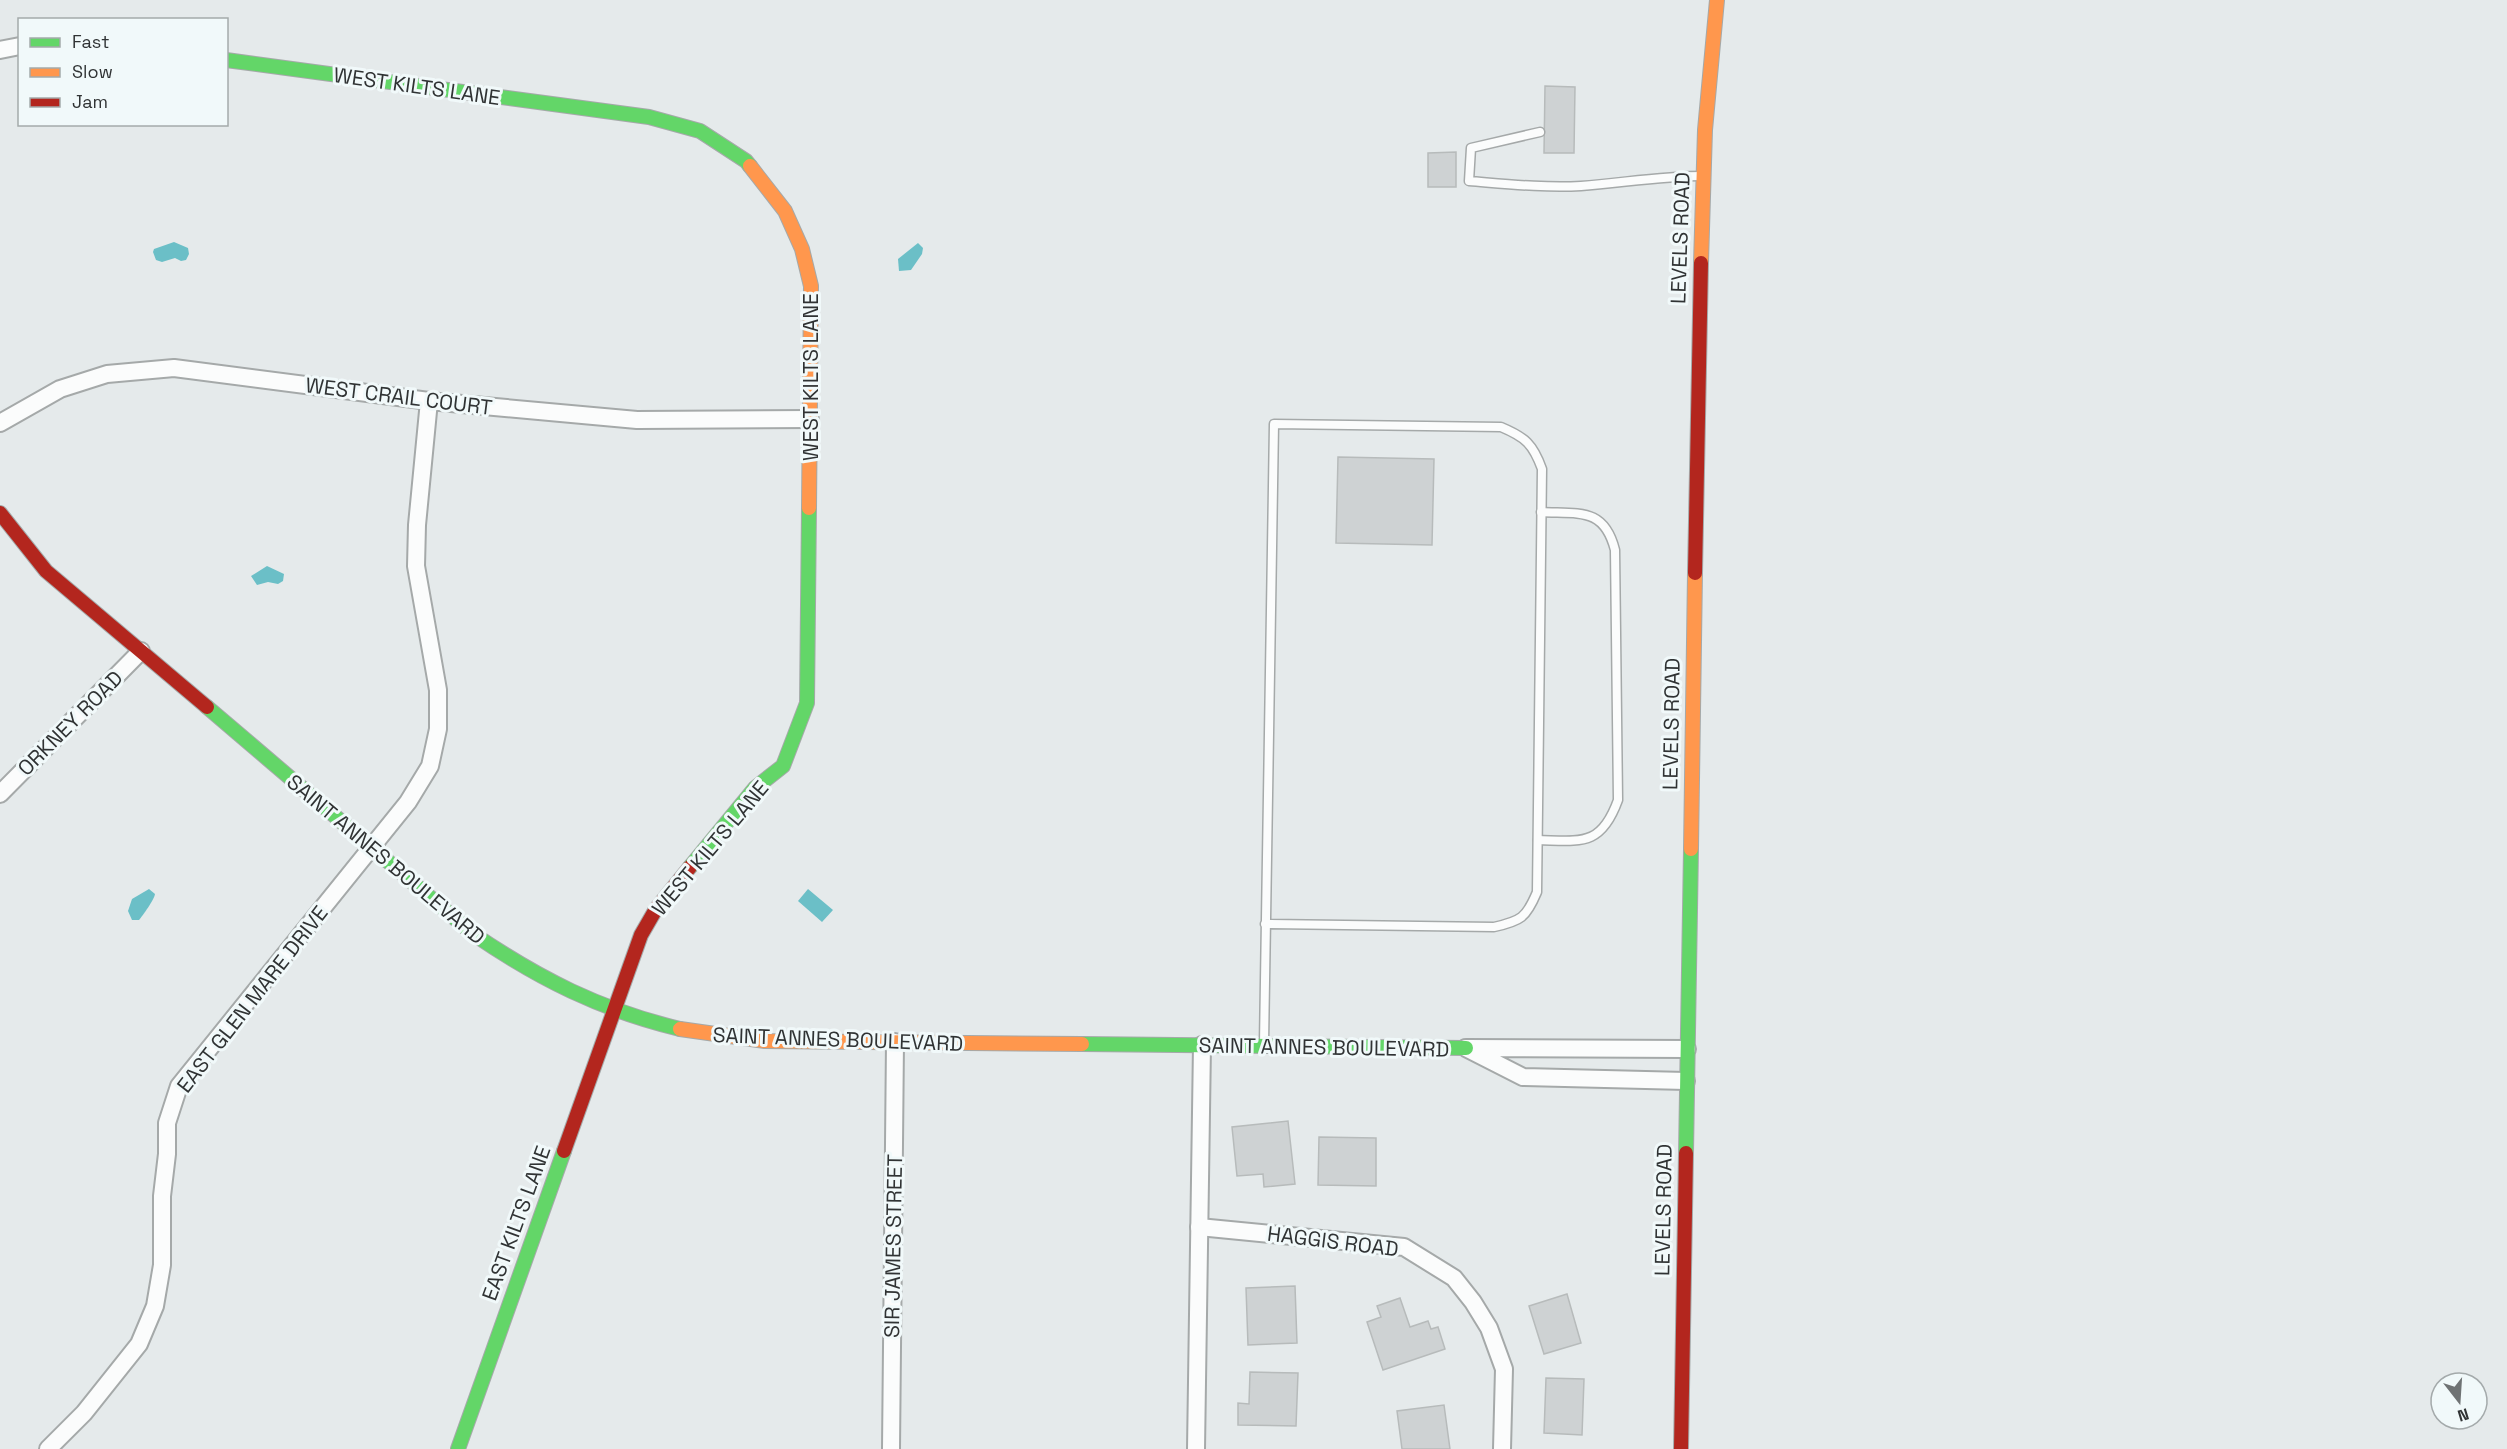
<svg xmlns="http://www.w3.org/2000/svg" width="2507" height="1449" font-family="'Space Grotesk',sans-serif">
  <style>
    .water { fill: #6bbfc7 }
    .building { fill: #ced2d3; stroke: #b7bbbb; stroke-width: 1.5 }
    .lines { fill: none; stroke-linecap: round; stroke-linejoin: round }
    .lane-casing { stroke: #a5a9a9; stroke-width: 11 }
    .street-casing { stroke: #a5a9a9; stroke-width: 20 }
    .fast-casing { stroke: #a5a9a9; stroke-width: 16 }
    .slow-casing { stroke: #a5a9a9; stroke-width: 16 }
    .jam-casing { stroke: #a5a9a9; stroke-width: 16 }
    .lane { stroke: #fbfcfc; stroke-width: 8 }
    .street { stroke: #fbfcfc; stroke-width: 16 }
    .fast { stroke: #63d668; stroke-width: 14 }
    .slow { stroke: #ff974d; stroke-width: 14 }
    .jam { stroke: #b3261e; stroke-width: 14 }
    .labels { text-anchor: middle; dominant-baseline: central; stroke-width: 6; stroke-linejoin: round; paint-order: stroke }
    .street-label { font-size: 21px; fill: #303334; stroke: #f1f9fa }
  </style>
  <rect width="100%" height="100%" fill="#e5eaeb"/>
  <g class="water">
    <polygon points="174,242 188,248 189,254 186,260 181,261 175,258 162,262 156,260 153,252 154,249"/>
    <polygon points="918,243 923,248 922,254 911,270 899,271 898,259"/>
    <polygon points="267,566 284,574 283,581 278,584 268,582 257,585 251,576"/>
    <path d="M149 889 155 894C154 900 143 915 139 920H132L128 911 132 899Z"/>
    <polygon points="808,889 833,910 822,922 798,901"/>
  </g>
  <g class="building">
    <polygon points="1545,86 1575,87 1574,153 1544,153"/>
    <polygon points="1456,152 1456,187 1428,187 1428,153"/>
    <polygon points="1338,457 1434,459 1432,545 1336,543"/>
    <polygon points="1288,1121 1295,1184 1264,1187 1263,1174 1237,1176 1232,1127"/>
    <polygon points="1319,1137 1376,1138 1376,1186 1318,1185"/>
    <polygon points="1295,1286 1297,1343 1248,1345 1246,1288"/>
    <polygon points="1567,1294 1581,1343 1544,1354 1529,1306"/>
    <polygon points="1400,1298 1410,1327 1428,1321 1431,1329 1438,1327 1445,1349 1383,1370 1367,1322 1381,1317 1377,1306"/>
    <polygon points="1250,1372 1298,1373 1296,1426 1238,1425 1238,1403 1249,1404"/>
    <polygon points="1546,1378 1584,1379 1582,1435 1544,1433"/>
    <polygon points="1444,1405 1450,1449 1402,1449 1397,1411"/>
  </g>
  <g class="lines">
    <defs>
      <g id="lane">
        <path d="M1540 132 1471 148 1469 181C1507 184 1544 188 1581 186 1622 183 1661 176 1702 176"/>
        <path d="M1538 840C1581 841 1601 847 1618 800L1615 550C1604 507 1579 514 1541 512"/>
        <path d="M1264 1043 1274 424 1501 427C1525 437 1533 444 1542 469L1537 892C1526 918 1521 921 1494 927L1265 924"/>
      </g>
      <g id="street">
        <polyline points="0,50 20,46"/>
        <polyline points="0,423 60,389 107,374 174,368 429,401 637,420 810,419"/>
        <polyline points="0,794 141,651"/>
        <polyline points="1686,1081 1523,1077 1466,1048 1687,1049"/>
        <polyline points="1199,1227 1404,1247 1454,1278 1473,1302 1489,1328 1504,1369 1502,1449"/>
        <polyline points="48,1449 84,1413 139,1344 155,1306 162,1265 162,1196 167,1154 167,1123 179,1086 408,802 430,766 438,729 438,690 416,566 417,525 429,401"/>
        <polyline points="891,1449 895,1042"/>
        <polyline points="1196,1449 1202,1045"/>
      </g>
      <g id="fast">
        <polyline points="226,60 649,117 700,131 746,161 750,166"/>
        <path d="M207 707 472 933C539 979 601 1010 680 1029"/>
        <polyline points="690,867 755,788 783,766 807,703 809,508"/>
        <polyline points="1082,1044 1466,1048"/>
        <polyline points="1686,1153 1691,849"/>
        <polyline points="458,1449 564,1151"/>
      </g>
      <g id="slow">
        <polyline points="750,166 785,211 802,249 811,286 809,508"/>
        <polyline points="1701,263 1705,130 1717,0"/>
        <polyline points="1691,849 1695,573"/>
        <polyline points="680,1029 765,1041 1082,1044"/>
      </g>
      <g id="jam">
        <polyline points="0,513 46,571 207,707"/>
        <polyline points="1695,573 1701,263"/>
        <polyline points="564,1151 641,935 656,909 690,867"/>
        <polyline points="1681,1449 1686,1153"/>
      </g>
    </defs>
    <use href="#lane" class="lane-casing"/>
    <use href="#street" class="street-casing"/>
    <use href="#fast" class="fast-casing"/>
    <use href="#slow" class="slow-casing"/>
    <use href="#jam" class="jam-casing"/>
    <use href="#lane" class="lane"/>
    <use href="#street" class="street"/>
    <use href="#fast" class="fast"/>
    <use href="#slow" class="slow"/>
    <use href="#jam" class="jam"/>
  </g>
  <g class="labels">
    <g class="street-label">
      <text transform="translate(417 86) rotate(8)">WEST KILTS LANE</text>
      <text transform="translate(1680 238) rotate(-88)">LEVELS ROAD</text>
      <text transform="translate(810 377) rotate(-90)">WEST KILTS LANE</text>
      <text transform="translate(399 396) rotate(7)">WEST CRAIL COURT</text>
      <text transform="translate(70 723) rotate(-45)">ORKNEY ROAD</text>
      <text transform="translate(1671 724) rotate(-89)">LEVELS ROAD</text>
      <text transform="translate(710 848) rotate(-50)">WEST KILTS LANE</text>
      <text transform="translate(386 859) rotate(40)">SAINT ANNES BOULEVARD</text>
      <text transform="translate(252 999) rotate(-52)">EAST GLEN MARE DRIVE</text>
      <text transform="translate(838 1039) rotate(2)">SAINT ANNES BOULEVARD</text>
      <text transform="translate(1324 1047) rotate(1)">SAINT ANNES BOULEVARD</text>
      <text transform="translate(1663 1210) rotate(-89)">LEVELS ROAD</text>
      <text transform="translate(516 1223) rotate(-70)">EAST KILTS LANE</text>
      <text transform="translate(1333 1241) rotate(7)">HAGGIS ROAD</text>
      <text transform="translate(893 1246) rotate(-89)">SIR JAMES STREET</text>
    </g>
  </g>
  <rect x="18" y="18" width="210" height="108" fill="#f1f9fa" stroke="#a4aaab" stroke-width="1.5"/>
  <rect x="30" y="38" width="30" height="9" fill="#63d668" stroke="#a4aaab" stroke-width="1.5"/>
  <text x="72" y="48" font-size="18" fill="#303334">Fast</text>
  <rect x="30" y="68" width="30" height="9" fill="#ff974d" stroke="#a4aaab" stroke-width="1.5"/>
  <text x="72" y="78" font-size="18" fill="#303334">Slow</text>
  <rect x="30" y="98" width="30" height="9" fill="#b3261e" stroke="#a4aaab" stroke-width="1.5"/>
  <text x="72" y="108" font-size="18" fill="#303334">Jam</text>
  <g transform="translate(2459 1401) rotate(163)"><circle r="28" fill="#f1f9fa" stroke="#a4aaab" stroke-width="1.5"/>
  <path d="M0-4.5L10 22L0 15L-10 22Z" fill="#6f7374"/>
  <text y="-9" font-size="16" font-weight="bold" text-anchor="middle" fill="#303334">N</text>
  </g>
</svg>
